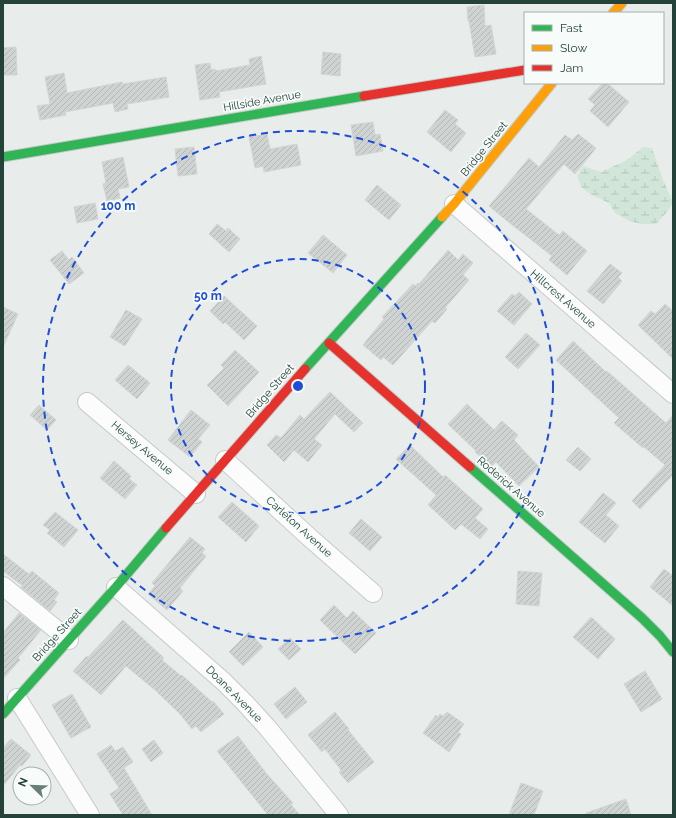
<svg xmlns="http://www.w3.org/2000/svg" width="676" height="818" font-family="Raleway,sans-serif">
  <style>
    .wetland { fill: url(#wetland-marsh) }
    .building { fill: url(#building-hatch); stroke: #d1d6d4 }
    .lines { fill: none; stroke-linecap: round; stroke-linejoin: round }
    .street-casing { stroke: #c5cac8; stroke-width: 20 }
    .fast-casing { stroke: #c3cbc8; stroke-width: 11 }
    .slow-casing { stroke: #c3cbc8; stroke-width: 11 }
    .jam-casing { stroke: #c3cbc8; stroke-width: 11 }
    .street { stroke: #fcfcfc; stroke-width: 18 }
    .fast { stroke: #30b455; stroke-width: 9 }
    .slow { stroke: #ff9f0a; stroke-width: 9 }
    .jam { stroke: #e5322d; stroke-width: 9 }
    .ring { fill: none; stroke: #1d4ed8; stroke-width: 2; stroke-dasharray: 7 5 }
    .labels { text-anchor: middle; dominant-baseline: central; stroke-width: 3.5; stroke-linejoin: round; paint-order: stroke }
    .street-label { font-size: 11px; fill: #24423a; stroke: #f7fbf9 }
    .centre { fill: #1d4ed8; stroke: #f7fbf9; stroke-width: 2 }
    .ring-label { font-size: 12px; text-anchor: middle; font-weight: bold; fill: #1d4ed8; stroke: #f7fbf9; stroke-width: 3.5; stroke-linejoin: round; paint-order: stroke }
  </style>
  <defs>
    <pattern id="wetland-marsh" width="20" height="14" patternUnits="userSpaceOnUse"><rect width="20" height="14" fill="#d1e6d8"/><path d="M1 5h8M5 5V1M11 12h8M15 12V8" fill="none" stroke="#b3c6ba"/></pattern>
    <pattern id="building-hatch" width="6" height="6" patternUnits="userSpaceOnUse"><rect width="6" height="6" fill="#cfd4d2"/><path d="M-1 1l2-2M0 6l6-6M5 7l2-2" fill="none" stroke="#b2b7b5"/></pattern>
  </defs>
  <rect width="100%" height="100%" fill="#e8edeb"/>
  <polygon class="wetland" points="643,147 652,148 663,180 673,202 668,211 656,224 641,224 629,221 615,213 609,203 592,195 582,188 577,176 583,166 601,172 627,160"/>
  <g class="building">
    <polygon points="484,5 485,26 491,25 496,54 475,57 469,21 468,21 467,7"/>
    <polygon points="16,47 17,75 3,75 3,48"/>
    <polygon points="323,52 341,54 340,76 321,74"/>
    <polygon points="261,56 266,84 219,92 220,97 200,100 195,65 210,63 211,70 215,69 216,71 250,65 249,59"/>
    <polygon points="64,73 67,93 122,82 123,84 166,77 169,97 127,104 128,109 115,112 113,103 65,112 66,115 40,120 37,106 50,104 45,77"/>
    <polygon points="603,83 607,83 629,102 608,127 590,111 595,105 588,99"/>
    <polygon points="445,110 458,120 455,124 466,133 451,152 427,132"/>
    <polygon points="373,122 375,135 380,134 383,151 356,156 351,125"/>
    <polygon points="267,134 270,149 297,144 301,165 264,172 263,166 255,168 249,137"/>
    <polygon points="578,134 596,148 575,174 564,164 526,209 559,235 563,231 587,251 567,275 549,260 552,256 511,224 489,206 529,158 539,167 565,135 572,140"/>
    <polygon points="194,147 197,174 178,176 175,149"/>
    <polygon points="123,157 129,187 118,189 120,198 107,201 103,184 106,183 102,162"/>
    <polygon points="377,185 401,205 389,220 365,200"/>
    <polygon points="95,203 98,219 77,223 74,207"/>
    <polygon points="217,224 226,231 228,228 240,239 229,252 209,234"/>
    <polygon points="323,235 347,255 333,273 308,253"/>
    <polygon points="448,250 458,260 463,254 473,263 463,275 469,280 445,308 447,309 435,323 432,321 393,365 383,357 381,360 363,345 384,319 382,317 413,284 416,286 418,283 419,284"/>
    <polygon points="62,251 69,260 72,257 84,273 69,284 50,260"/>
    <polygon points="610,264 622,273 618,277 622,281 603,304 587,291"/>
    <polygon points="519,292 532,304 514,325 497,311 512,294 515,296"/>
    <polygon points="224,296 257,326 244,340 225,322 223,324 210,311"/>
    <polygon points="665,304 673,311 673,359 638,325 651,311 655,314"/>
    <polygon points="3,307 18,314 3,347"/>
    <polygon points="126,310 142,319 125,346 110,337"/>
    <polygon points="526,333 540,345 518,369 505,357"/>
    <polygon points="573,341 606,372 607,371 666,423 673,415 673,475 640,509 632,501 665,465 644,447 643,448 614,423 619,418 556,360"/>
    <polygon points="235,350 259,372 228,406 207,385 224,368 221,365"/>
    <polygon points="128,365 150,383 137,399 115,380"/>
    <polygon points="330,392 363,423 354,432 335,414 314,439 322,445 308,462 294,450 284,462 267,445 276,435 281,438 300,415 304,419"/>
    <polygon points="467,404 494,430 502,421 518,435 514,440 539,467 519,486 496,462 492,466 475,452 476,451 448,424"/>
    <polygon points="39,405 56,420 47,430 30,415"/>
    <polygon points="191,410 210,425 198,439 202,442 190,457 168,440"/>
    <polygon points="410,445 443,477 445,475 483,509 475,518 488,529 480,539 461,524 455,530 437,513 428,505 436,495 396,459"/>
    <polygon points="578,447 591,459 580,471 566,460"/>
    <polygon points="114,461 131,476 129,479 137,485 125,499 100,478"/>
    <polygon points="603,493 616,503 606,515 619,526 605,543 579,522"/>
    <polygon points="232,502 259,526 246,542 218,517"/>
    <polygon points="55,512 78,530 64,547 47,533 50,530 43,525"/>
    <polygon points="361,519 382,537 370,551 349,533"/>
    <polygon points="190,537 205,549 202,553 206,556 180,588 183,591 167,610 148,594 155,586 152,583"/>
    <polygon points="3,554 29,574 32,571 59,593 54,600 57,602 50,611 21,587 23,586 3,571"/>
    <polygon points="664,569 673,576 673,606 650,587"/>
    <polygon points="518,571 542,573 539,606 516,604"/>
    <polygon points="334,605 347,618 353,611 376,633 355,654 320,620"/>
    <polygon points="19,613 41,630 18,658 20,660 3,679 3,633"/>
    <polygon points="591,617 615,639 598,659 573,637"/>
    <polygon points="123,620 164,658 162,660 181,676 182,675 212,702 213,701 224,714 201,732 196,726 192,729 180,714 155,690 126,666 101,695 73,671 87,656 88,657"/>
    <polygon points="249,632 263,647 243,666 229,652"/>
    <polygon points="290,638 301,649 289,660 278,649"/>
    <polygon points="645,671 662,699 641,712 624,684"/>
    <polygon points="295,687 307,702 286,719 274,704"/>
    <polygon points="72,694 91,727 71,738 52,705"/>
    <polygon points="335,712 349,729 348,730 374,762 348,783 339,772 341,770 325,749 322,752 308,735"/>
    <polygon points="447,712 464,724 458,732 461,734 449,752 423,733 436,715 438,717 440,714 443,716"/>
    <polygon points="238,736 266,773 293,803 291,805 300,815 268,815 243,784 217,751"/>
    <polygon points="11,739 31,755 22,766 20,765 3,786 3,748"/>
    <polygon points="154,740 163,753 151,762 142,749"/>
    <polygon points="111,745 115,751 123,747 133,762 124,768 152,815 123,815 110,794 119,788 97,754"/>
    <polygon points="521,783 543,791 534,815 509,815"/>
    <polygon points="626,799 631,815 586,815 586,813"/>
  </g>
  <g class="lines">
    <defs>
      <g id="street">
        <polyline points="454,204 673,394"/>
        <polyline points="87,402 196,494"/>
        <polyline points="225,460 309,537 373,593"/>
        <polyline points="3,586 69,640"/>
        <polyline points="116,587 224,682 244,702 266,726 339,815"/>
        <polyline points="17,698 90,815"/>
      </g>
      <g id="fast">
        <polyline points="3,157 364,96"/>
        <polyline points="305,369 442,217"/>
        <polyline points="470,467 642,618 660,636 673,652"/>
        <polyline points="3,714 116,587 166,528"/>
      </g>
      <g id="slow">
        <polyline points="613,13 622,3"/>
        <polyline points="442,217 454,204 552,83"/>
      </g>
      <g id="jam">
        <polyline points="364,96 525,70"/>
        <polyline points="329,343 470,467"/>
        <polyline points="166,528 305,369"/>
      </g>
    </defs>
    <use href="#street" class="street-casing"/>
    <use href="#fast" class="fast-casing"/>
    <use href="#slow" class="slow-casing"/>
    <use href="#jam" class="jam-casing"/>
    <use href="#street" class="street"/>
    <use href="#fast" class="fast"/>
    <use href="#slow" class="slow"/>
    <use href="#jam" class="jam"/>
  </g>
  <g class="ring">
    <circle cx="298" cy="386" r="127"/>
    <circle cx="298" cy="386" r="255"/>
  </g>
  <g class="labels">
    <g class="street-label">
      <text transform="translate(262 101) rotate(-10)">Hillside Avenue</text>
      <text transform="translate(484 149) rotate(-51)">Bridge Street</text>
      <text transform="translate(563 299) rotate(41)">Hillcrest Avenue</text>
      <text transform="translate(270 391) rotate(-49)">Bridge Street</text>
      <text transform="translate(142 448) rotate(40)">Hersey Avenue</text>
      <text transform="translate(511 487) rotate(41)">Roderick Avenue</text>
      <text transform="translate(299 527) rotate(42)">Carleton Avenue</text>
      <text transform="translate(57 635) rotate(-48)">Bridge Street</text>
      <text transform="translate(234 694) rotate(45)">Doane Avenue</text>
    </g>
  </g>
  <circle cx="298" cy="386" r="6" class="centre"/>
  <g class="ring-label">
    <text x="118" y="210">100 m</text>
    <text x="208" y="300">50 m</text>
  </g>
  <rect width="676" height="818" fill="none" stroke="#24423a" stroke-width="8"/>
  <rect x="524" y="12" width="140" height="72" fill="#f7fbf9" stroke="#a3b1ad"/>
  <rect x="532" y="25" width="20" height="6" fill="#30b455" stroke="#a3b1ad"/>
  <text x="560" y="32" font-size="12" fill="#24423a">Fast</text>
  <rect x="532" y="45" width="20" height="6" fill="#ff9f0a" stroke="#a3b1ad"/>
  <text x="560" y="52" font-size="12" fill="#24423a">Slow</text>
  <rect x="532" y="65" width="20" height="6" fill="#e5322d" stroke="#a3b1ad"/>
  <text x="560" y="72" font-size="12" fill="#24423a">Jam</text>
  <g transform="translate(32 786) rotate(293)"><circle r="19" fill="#f7fbf9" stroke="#a3b1ad"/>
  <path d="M0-3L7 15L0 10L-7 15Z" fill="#697e78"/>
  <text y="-6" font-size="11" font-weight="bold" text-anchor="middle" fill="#24423a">N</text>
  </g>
</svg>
